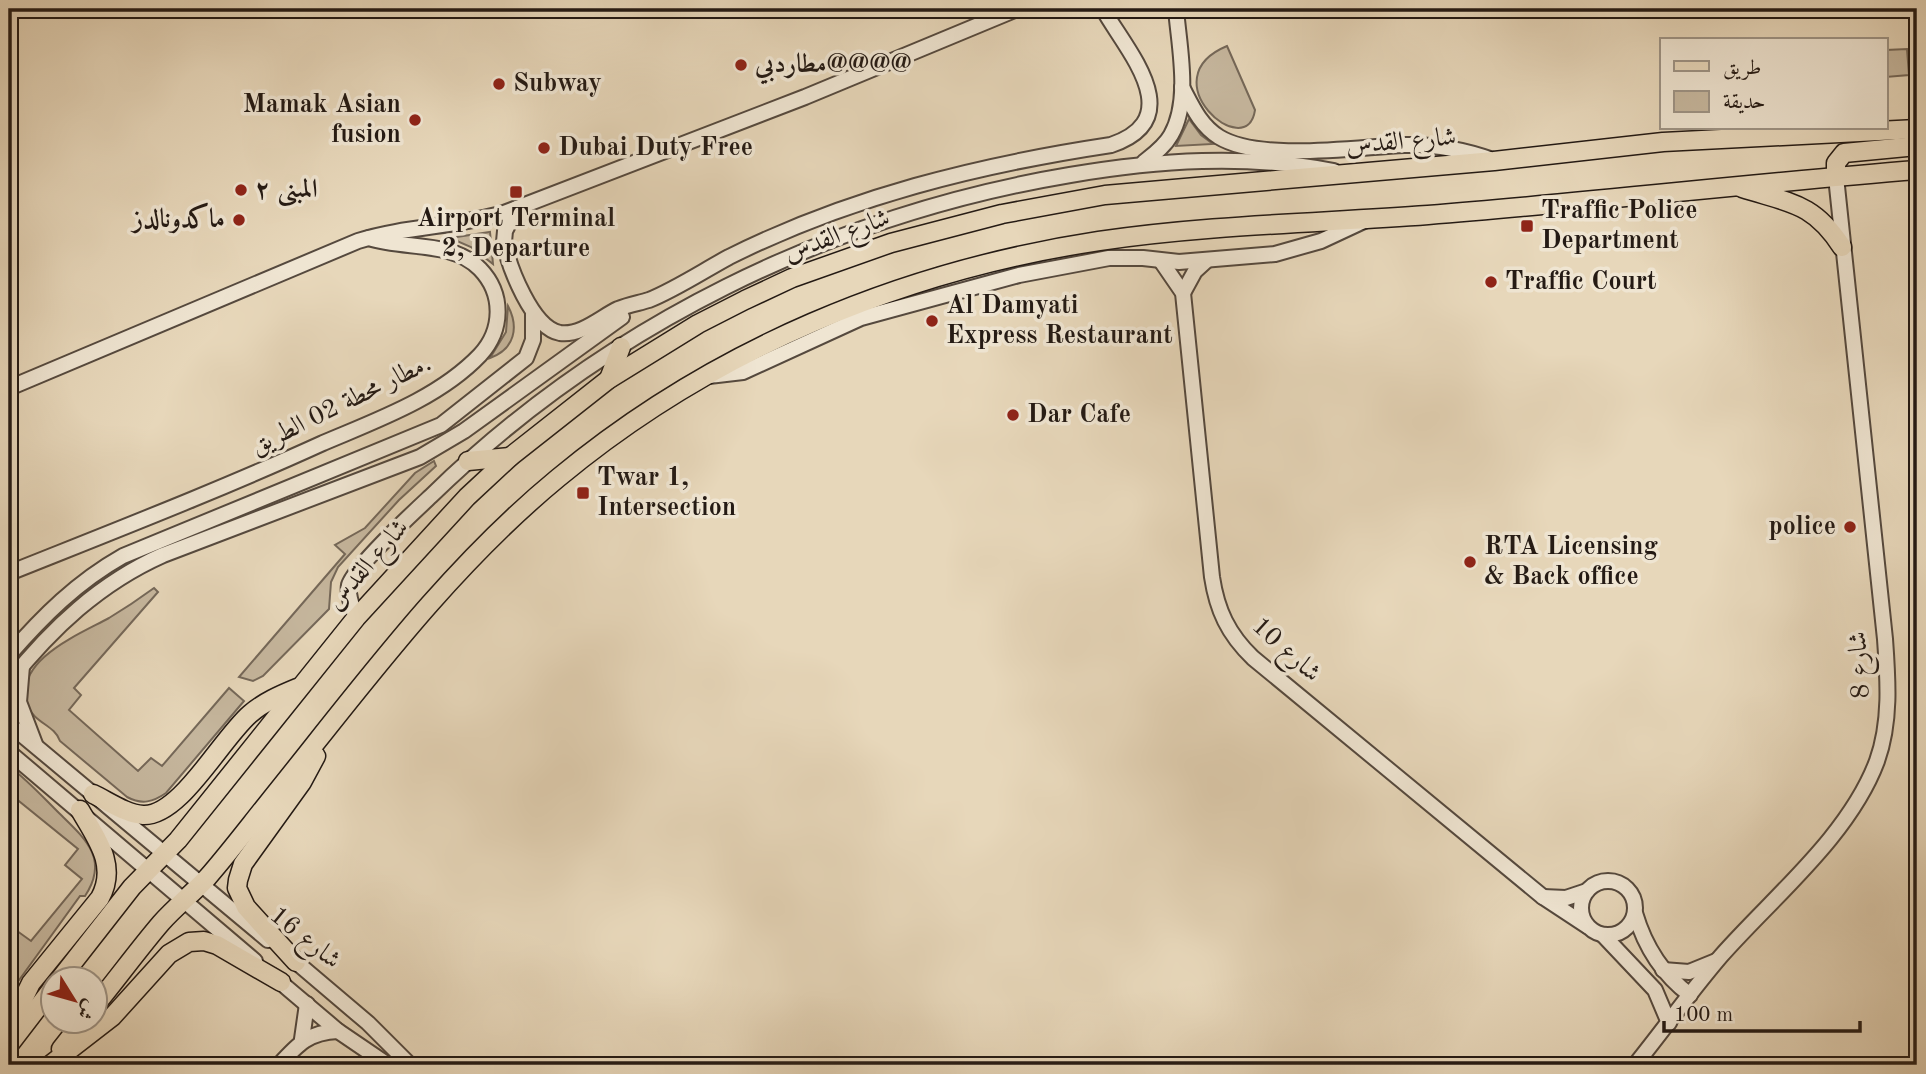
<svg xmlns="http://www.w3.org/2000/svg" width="1926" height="1074" font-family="'Old Standard TT',Amiri,serif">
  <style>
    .green { fill: #c6b79e; stroke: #756859; stroke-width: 2 }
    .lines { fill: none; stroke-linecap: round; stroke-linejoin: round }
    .minor-casing { stroke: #55493e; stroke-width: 18 }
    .major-casing { stroke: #241a14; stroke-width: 21 }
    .minor { stroke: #efe5d2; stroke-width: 14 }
    .major { stroke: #e7d7ba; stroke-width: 18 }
    .poi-dot { fill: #8f2418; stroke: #efe5d2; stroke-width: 2.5 }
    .labels { text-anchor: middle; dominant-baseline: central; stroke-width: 7; stroke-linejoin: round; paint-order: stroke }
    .poi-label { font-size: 26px; font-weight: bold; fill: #241a14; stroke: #efe5d2; text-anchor: start }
    .street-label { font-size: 26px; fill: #241a14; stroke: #efe5d2 }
  </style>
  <rect width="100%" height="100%" fill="#e7d7ba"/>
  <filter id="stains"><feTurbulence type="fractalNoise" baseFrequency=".00286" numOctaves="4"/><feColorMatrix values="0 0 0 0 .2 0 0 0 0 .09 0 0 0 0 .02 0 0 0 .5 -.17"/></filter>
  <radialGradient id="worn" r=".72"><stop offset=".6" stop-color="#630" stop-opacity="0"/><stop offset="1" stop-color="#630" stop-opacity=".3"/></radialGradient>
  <g class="green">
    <polygon points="1799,9 1896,9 1896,10 1800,18"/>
    <path d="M1227 46 1255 110C1247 165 1148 79 1227 46Z"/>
    <polygon points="1907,49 1909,75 1886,77 1886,50"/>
    <polygon points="1189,119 1201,135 1213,144 1176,146"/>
    <polygon points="490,232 493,264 471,247 450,238"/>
    <path d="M508 306C519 327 515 349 490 358L506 332Z"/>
    <polygon points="434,461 436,466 399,500 338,567 331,582 329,609 263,676 253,681 239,677 345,554 335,545 365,528 415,473"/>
    <path d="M154 588 158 592 74 688 81 695 69 710 138 771 151 758 162 766 229 688 244 701 166 793C153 802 142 805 127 797L60 741C55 725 34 723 28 706 11 661 80 634 109 618 124 609 139 599 154 588Z"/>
    <path d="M9 766C27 780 40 794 56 810 82 836 111 857 85 896H80L9 994V933L13 928 31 941 82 879 65 865 78 849 9 793Z"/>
  </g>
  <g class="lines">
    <defs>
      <g id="minor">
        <path d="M1182 87C1192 106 1200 125 1219 137 1260 162 1357 147 1404 145 1434 144 1465 150 1493 160"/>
        <path d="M1144 162C1154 154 1165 146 1171 135 1191 100 1179 47 1176 9"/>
        <path d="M517 208 505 231 504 242C509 267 532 328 560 333 581 336 601 317 618 309 628 305 639 303 649 300 676 289 703 271 729 257 849 197 978 165 1111 145 1191 118 1125 49 1103 9"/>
        <path d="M1161 261 1183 293 1212 577C1217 610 1228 634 1253 658L1543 897 1587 926"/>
        <polyline points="1183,293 1195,271 1207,260"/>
        <polyline points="709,376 743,372 861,318 1019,275 1109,258 1143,258 1179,262 1275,254 1321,241 1366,220"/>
        <path d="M9 388 358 241C405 226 456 227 504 213L805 97 1017 9"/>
        <path d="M9 573C114 531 220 490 323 443 377 420 439 398 480 355 503 330 504 294 480 269 452 240 404 250 369 238"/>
        <path d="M356 618C353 608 347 595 349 585 354 567 415 511 431 496 605 326 831 215 1070 175 1158 160 1246 154 1334 171"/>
        <path d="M9 655C43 616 77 582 123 556L441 425 526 358 533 340V314"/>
        <polyline points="22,666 19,702 35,744"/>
        <path d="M9 682C52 628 100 583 163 555L420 457 464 431 622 317"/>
        <polyline points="9,724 268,940"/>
        <polyline points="9,752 255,961"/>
        <circle cx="1608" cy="908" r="27"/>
        <polyline points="1543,897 1566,898 1587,891"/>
        <path d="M1635 913C1645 947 1662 974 1690 995"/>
        <polyline points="1603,935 1655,990 1669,1023"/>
        <polyline points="289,956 368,1023 410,1065"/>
        <polyline points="1663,970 1689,972 1716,961"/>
        <polyline points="273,976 338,1031 388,1065"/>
        <polyline points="302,1039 307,1004"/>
        <path d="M279 1065C298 1044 309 1032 338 1031"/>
        <path d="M1635 1065C1664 1029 1691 991 1721 956 1773 897 1849 836 1877 761 1891 722 1888 680 1885 639L1836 177"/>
      </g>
      <g id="major">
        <polyline points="1836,177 1836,163 1844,153 1917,146"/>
        <path d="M1742 188C1789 203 1813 202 1842 247"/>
        <polyline points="609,379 621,347"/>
        <polyline points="468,461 510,457"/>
        <path d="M93 794C108 801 126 814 143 815 180 817 221 739 250 714 264 702 280 695 297 688"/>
        <polyline points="296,962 246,907 237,888 238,880 243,864 302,782 316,756"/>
        <polyline points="60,979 132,887 178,840 356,618 467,497 510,457 609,379 698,324 745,300 792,278 891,243 1002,214 1105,195 1494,161 1663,142 1917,129"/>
        <path d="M94 1007C117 979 138 950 161 923 175 907 192 894 207 878 228 854 247 829 267 804 359 690 445 571 558 478 712 350 901 271 1099 241 1207 225 1319 223 1428 215 1592 202 1754 183 1917 170"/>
        <path d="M9 1028 31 983 100 898C118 865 96 838 80 810"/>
        <polyline points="9,1045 52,989"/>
        <polyline points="61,1049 83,1021"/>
        <polyline points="50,1065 112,1017 169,954 189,942 204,941 217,945 281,982"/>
      </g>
    </defs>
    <use href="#minor" class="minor-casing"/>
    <use href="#major" class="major-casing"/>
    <use href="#minor" class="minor"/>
    <use href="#major" class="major"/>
  </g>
  <g class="poi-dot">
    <circle cx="741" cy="65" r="7"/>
    <circle cx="499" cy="84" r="7"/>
    <circle cx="415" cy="120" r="7"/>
    <circle cx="544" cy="148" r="7"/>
    <circle cx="241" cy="190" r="7"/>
    <rect x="509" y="185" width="14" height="14" rx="3.5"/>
    <circle cx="239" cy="220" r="7"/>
    <rect x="1520" y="219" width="14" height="14" rx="3.5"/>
    <circle cx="1491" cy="282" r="7"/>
    <circle cx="932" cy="321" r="7"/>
    <circle cx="1013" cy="415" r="7"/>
    <rect x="576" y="486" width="14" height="14" rx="3.5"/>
    <circle cx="1850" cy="527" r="7"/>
    <circle cx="1470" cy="562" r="7"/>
  </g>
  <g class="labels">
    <g class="poi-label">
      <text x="755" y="65">مطاردبي@@@@</text>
      <text x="513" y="84">Subway</text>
      <text x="401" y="105" text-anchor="end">Mamak Asian<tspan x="401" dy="30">fusion</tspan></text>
      <text x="558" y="148">Dubai Duty Free</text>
      <text x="255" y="190">المبنى ٢</text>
      <text x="1541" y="211">Traffic Police<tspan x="1541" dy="30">Department</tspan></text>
      <text x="516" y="219" text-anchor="middle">Airport Terminal<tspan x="516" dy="30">2, Departure</tspan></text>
      <text x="225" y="220" text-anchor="end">ماكدونالدز</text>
      <text x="1505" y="282">Traffic Court</text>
      <text x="946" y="306">Al Damyati<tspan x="946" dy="30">Express Restaurant</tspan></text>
      <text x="1027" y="415">Dar Cafe</text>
      <text x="597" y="478">Twar 1,<tspan x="597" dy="30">Intersection</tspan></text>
      <text x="1836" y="527" text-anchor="end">police</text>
      <text x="1484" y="547">RTA Licensing<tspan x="1484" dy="30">&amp; Back office</tspan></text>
    </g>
    <g class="street-label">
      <text transform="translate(1401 142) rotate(-5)">شارع القدس</text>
      <text transform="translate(837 236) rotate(-20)">شارع القدس</text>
      <text transform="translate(341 405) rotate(-26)">مطار محطة 02 الطريق.</text>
      <text transform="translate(368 565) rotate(-49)">شارع القدس</text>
      <text transform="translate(1286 650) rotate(42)">شارع 10</text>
      <text transform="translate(1860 665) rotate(-93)">شارع 8</text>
      <text transform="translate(305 938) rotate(39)">شارع 16</text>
    </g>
  </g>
  <rect width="1926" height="1074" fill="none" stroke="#e7d7ba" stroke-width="35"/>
  <rect x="10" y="10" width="1905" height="1053" fill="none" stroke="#241a14" stroke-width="3.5"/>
  <rect x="18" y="18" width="1891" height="1039" fill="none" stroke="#241a14" stroke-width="2"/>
  <rect x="1660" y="38" width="228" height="91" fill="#efe5d2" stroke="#9e9486" stroke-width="2"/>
  <rect x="1674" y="61" width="35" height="10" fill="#e7d7ba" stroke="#9e9486" stroke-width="2"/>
  <text x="1723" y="74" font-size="21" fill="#241a14">طريق</text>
  <rect x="1674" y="91" width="35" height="21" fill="#c6b79e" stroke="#9e9486" stroke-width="2"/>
  <text x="1723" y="108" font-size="21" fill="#241a14">حديقة</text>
  <g transform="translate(74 1000) rotate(127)"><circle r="33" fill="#efe5d2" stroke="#9e9486" stroke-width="2"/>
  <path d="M0-5L12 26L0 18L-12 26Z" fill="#8f2418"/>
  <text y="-10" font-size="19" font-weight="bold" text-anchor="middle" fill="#241a14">ش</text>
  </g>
  <path d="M1664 1021v10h196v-10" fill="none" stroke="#241a14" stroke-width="3.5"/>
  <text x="1674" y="1021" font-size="21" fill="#241a14" stroke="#efe5d2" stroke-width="5" paint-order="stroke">100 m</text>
  <rect width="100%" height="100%" filter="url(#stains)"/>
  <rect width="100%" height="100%" fill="url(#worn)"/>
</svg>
